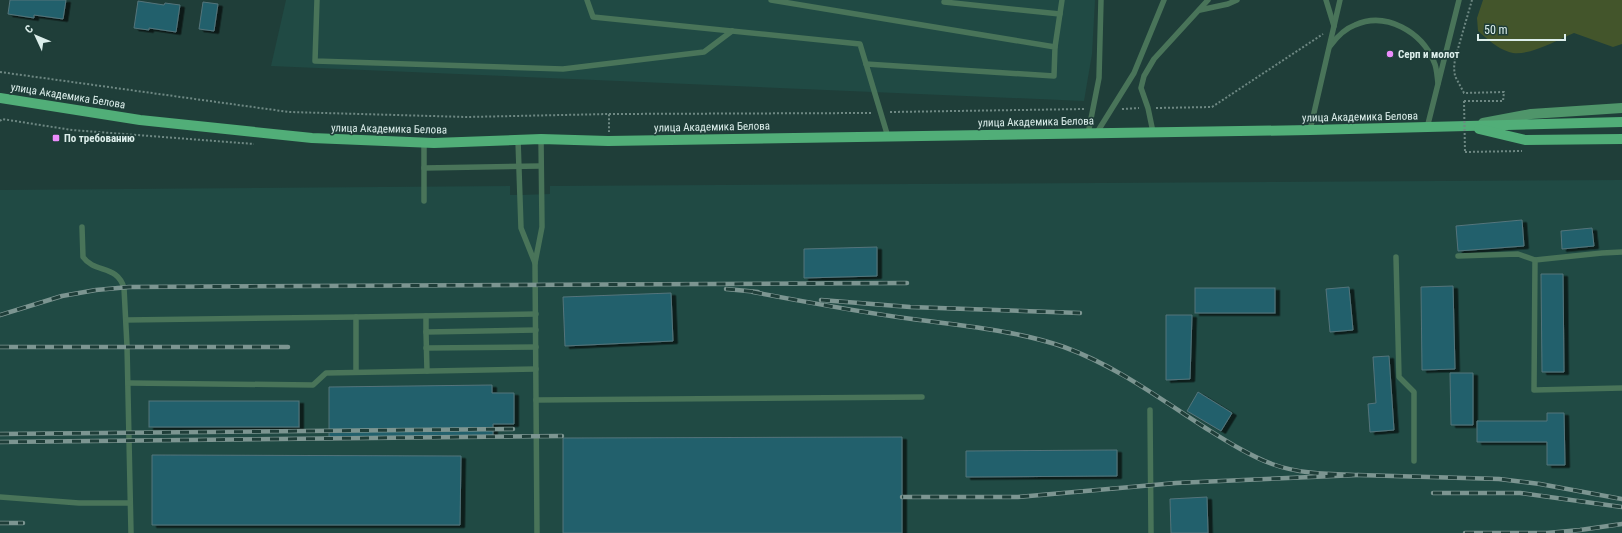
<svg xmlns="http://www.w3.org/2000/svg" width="1622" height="533" font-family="'Roboto Condensed',sans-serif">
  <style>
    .built { fill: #204a44 }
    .green { fill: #43552b }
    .building { fill: #21616c; stroke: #54747b; filter: url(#shadow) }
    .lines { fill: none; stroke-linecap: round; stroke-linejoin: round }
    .path { stroke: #6e8883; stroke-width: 2; stroke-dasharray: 2 2; stroke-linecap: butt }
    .lane { stroke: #497459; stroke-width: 5.5 }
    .secondary { stroke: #4f956a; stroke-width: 10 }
    .primary { stroke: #51ae78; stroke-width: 10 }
    .rail-casing { stroke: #7c9591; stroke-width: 4.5 }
    .rail { stroke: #1f3e39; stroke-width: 3; stroke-dasharray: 9; stroke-linecap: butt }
    .path-bridge { stroke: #6e8883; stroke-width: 2; stroke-dasharray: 2 2; stroke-linecap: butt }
    .poi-dot { fill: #eb8dfc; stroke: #1f3e39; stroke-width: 1.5 }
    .labels { text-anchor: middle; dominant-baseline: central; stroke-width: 3.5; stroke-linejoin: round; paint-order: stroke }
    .poi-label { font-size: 11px; font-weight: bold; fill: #dceeeb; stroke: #1f3e39; text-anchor: start }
    .street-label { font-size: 11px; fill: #dceeeb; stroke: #1f3e39 }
  </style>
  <defs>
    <filter id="shadow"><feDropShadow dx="4.5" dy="2.5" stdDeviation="0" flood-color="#0009"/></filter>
  </defs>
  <rect width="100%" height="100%" fill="#1f3e39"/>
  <g class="built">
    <polygon points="286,0 1095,0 1092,54 1084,101 271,66"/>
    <polygon points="1622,180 1622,533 0,533 0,190 510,186 510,195 520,195 550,194 550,186"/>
  </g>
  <path class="green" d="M1483 0H1622V44L1613 47 1574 33C1557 40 1527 58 1509 52 1497 48 1487 39 1478 31L1477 18Z"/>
  <g class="building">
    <polygon points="10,0 66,0 63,19 34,15 34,18 8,14"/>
    <polygon points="138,1 164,5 165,3 180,5 176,32 149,28 149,30 134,28"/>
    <polygon points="203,2 218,4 214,31 199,29"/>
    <polygon points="1522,220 1524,246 1458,251 1456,226"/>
    <polygon points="1592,228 1594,246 1562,249 1561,231"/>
    <polygon points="877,247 877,276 804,278 804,249"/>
    <polygon points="1541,274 1563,274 1564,372 1542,372"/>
    <polygon points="1453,286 1455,369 1422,370 1421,287"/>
    <polygon points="1349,287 1353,330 1330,332 1326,289"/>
    <rect x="1195" y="288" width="80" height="25"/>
    <polygon points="671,293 673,341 565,346 563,297"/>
    <polygon points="1166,315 1192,315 1190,379 1166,380"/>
    <polygon points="1389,356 1394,430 1370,432 1368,404 1376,403 1373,357"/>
    <polygon points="1450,373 1473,373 1473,425 1451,425"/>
    <polygon points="492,385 492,393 514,393 514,424 493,424 493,435 329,437 329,387"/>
    <polygon points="1198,392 1232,413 1221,431 1187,411"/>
    <rect x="149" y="401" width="150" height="26"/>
    <polygon points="1547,413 1564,413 1565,465 1547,465 1547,442 1477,442 1477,421 1547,421"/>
    <polygon points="902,437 902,533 563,533 563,438"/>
    <polygon points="1117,450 1117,476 966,477 966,451"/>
    <polygon points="152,455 461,456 460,525 152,525"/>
    <polygon points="1207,497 1208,533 1171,533 1170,499"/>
  </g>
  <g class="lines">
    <g class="path">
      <polyline points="0,72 289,112 467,117 609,114 609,132"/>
      <polyline points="1464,101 1503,101 1504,92 1464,93 1455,76 1454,68 1455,59 1472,0"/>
      <polyline points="1156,108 1212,107 1323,34"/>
      <polyline points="1122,109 1139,108"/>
      <polyline points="890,112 1085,109"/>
      <polyline points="609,114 871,113"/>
      <polyline points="0,121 2,119 72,130 254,144"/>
      <polyline points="1465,152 1522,151"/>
    </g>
    <g class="lane">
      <polyline points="317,0 315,61 563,69 704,52 732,31"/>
      <polyline points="587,0 593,17 860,44 888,137"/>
      <polyline points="771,0 1055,47 1054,76 866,64"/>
      <polyline points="1326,0 1334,26"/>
      <polyline points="944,2 1060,14"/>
      <polyline points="1200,10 1228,4 1237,0"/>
      <path d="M1330 46C1336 38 1344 29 1355 25 1386 11 1422 32 1434 62 1437 68 1437 77 1438 83"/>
      <polyline points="1055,47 1062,0"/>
      <polyline points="1427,128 1459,0"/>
      <polyline points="1310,130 1340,0"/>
      <polyline points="1153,132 1148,108 1141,88 1144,76 1154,59 1208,0"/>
      <polyline points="1088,134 1099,78 1101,0"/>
      <polyline points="1096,134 1134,73 1164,0"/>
      <polyline points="518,140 521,228 535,263"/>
      <polyline points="424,168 541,166"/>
      <polyline points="424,201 424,143"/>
      <path d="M82 227 83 257C95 274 117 264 124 288L127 346 131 533"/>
      <polyline points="1622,252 1602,253 1535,260 1534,390 1622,388"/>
      <polyline points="1458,256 1518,254 1535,260"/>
      <polyline points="1396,257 1399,377 1414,392 1414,461"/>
      <polyline points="426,316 426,332 536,330"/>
      <polyline points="126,320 356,317"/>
      <polyline points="426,332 427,371"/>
      <polyline points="426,348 536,347"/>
      <polyline points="356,372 356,317 536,314"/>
      <polyline points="128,383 313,385 326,373 536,369"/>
      <polyline points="536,400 922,397"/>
      <polyline points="1150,410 1151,533"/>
      <polyline points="0,497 79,503 130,503"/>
      <polyline points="537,533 535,263 542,227 541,139"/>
    </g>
    <polyline class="secondary" points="1483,123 1531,114 1622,108"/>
    <g class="primary">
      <polyline points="0,98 140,120 312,138 434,143 541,139 608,141 1310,130 1622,122"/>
      <polyline points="1479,129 1525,140 1622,139"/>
    </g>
    <defs>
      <g id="rail">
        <polyline points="726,289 758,292"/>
        <path d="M753 292C806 302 859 312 912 319 963 326 1015 330 1064 347 1114 365 1159 398 1204 427 1225 440 1248 455 1272 464 1299 474 1329 474 1358 475L1176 483 1018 497H902"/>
        <polyline points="821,300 910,307 1080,313"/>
        <polyline points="0,315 62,296 96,290 129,287 907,283"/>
        <polyline points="0,347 288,347"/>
        <polyline points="0,434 513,429"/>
        <polyline points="0,442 562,436"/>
        <polyline points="1358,475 1499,479 1540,484 1622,499"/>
        <polyline points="1433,493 1520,493 1622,507"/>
        <polyline points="0,523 23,523"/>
        <polyline points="1465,533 1547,533 1580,530 1622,524"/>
      </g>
    </defs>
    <use href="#rail" class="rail-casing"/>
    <use href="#rail" class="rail"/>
    <polyline class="path-bridge" points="1464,101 1465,152"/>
  </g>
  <g class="poi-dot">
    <circle cx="1390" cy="54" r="4"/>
    <rect x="52" y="134" width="8" height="8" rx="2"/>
  </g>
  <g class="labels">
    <g class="poi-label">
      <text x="1398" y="54">Серп и молот</text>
      <text x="64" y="138">По требованию</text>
    </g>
    <g class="street-label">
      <text transform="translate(68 96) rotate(9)">улица Академика Белова</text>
      <text transform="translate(1360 117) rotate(-1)">улица Академика Белова</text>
      <text transform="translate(1036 122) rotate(-1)">улица Академика Белова</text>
      <text transform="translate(712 127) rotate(-1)">улица Академика Белова</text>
      <text transform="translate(389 129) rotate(1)">улица Академика Белова</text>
    </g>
  </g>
  <g transform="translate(36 36) rotate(314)" stroke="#1f3e39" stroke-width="3" paint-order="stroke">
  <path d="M0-3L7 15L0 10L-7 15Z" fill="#dceeeb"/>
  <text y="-6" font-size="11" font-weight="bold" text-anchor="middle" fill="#dceeeb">С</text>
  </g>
  <path d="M1478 34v6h87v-6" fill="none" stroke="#dceeeb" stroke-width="2"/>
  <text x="1484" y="34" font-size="12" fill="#dceeeb" stroke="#1f3e39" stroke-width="3" paint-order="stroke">50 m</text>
</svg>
